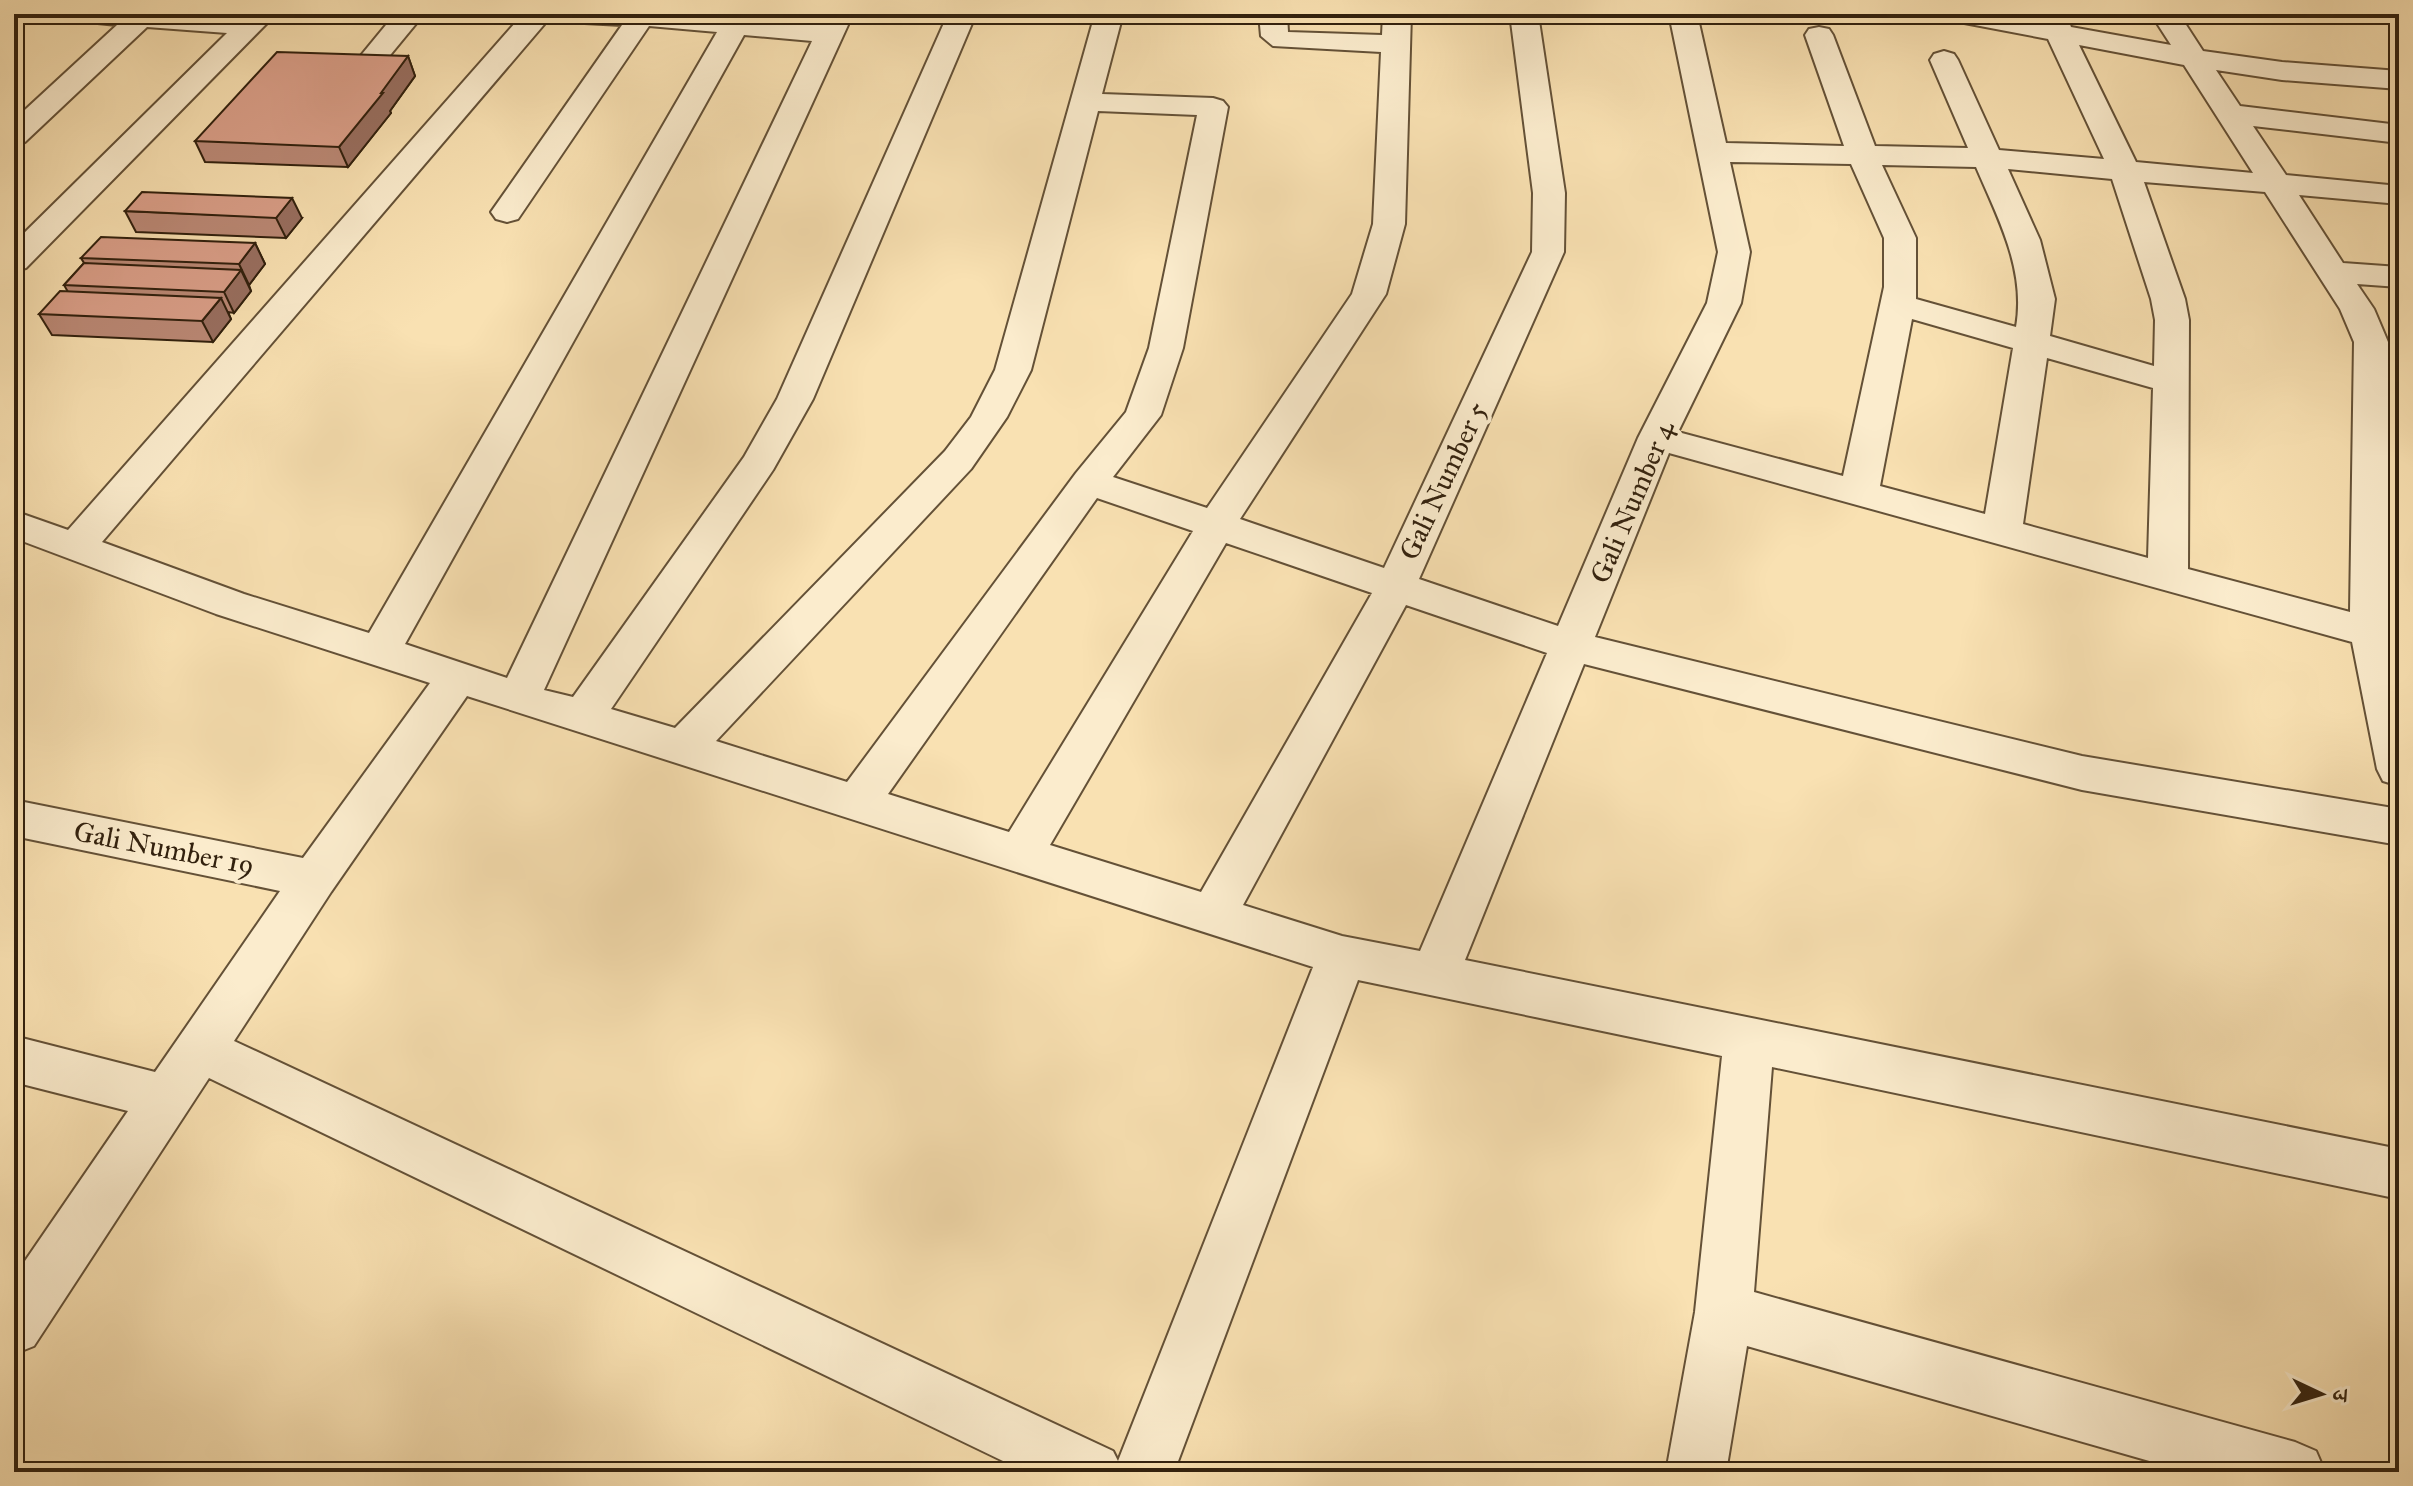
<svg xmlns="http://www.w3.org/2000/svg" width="2413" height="1486" font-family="'IM FELL Great Primer','Noto Serif Devanagari',serif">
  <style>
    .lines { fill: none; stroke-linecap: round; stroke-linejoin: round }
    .minor-casing { stroke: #645137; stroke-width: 4 }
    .minor { fill: #fbeccd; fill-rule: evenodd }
    .wall { fill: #bb8976; stroke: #32210e; stroke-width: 2 }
    .shaded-wall { fill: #996f60; stroke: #32210e; stroke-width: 2 }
    .building { fill: #da9f89; stroke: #32210e; stroke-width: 2 }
    .labels { text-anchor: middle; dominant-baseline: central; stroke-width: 8; stroke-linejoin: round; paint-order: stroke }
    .street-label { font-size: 28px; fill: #32210e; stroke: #fbeccd }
  </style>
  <rect width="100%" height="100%" fill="#f9e1b2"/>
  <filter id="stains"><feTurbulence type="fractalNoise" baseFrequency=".0025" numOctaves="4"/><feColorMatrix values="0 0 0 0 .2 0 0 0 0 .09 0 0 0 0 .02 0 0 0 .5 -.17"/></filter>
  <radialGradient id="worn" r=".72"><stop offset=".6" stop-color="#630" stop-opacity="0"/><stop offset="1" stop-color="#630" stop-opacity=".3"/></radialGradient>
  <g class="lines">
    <defs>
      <g id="minor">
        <polygon points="64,14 243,17 246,14 276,14 26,268 14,271 14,243 227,33 147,27 25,142 14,145 14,120 117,25 68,20"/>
        <polygon points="395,14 424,14 382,65 372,68 362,65 358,59"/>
        <path d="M523 14H699L820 25 825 14H853L544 690 573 697 744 457 777 399 948 14H976L813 399 773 470 611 709 675 728 945 451 971 417 995 370 1095 14H1123L1102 94 1213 98 1223 101 1228 107 1183 348 1161 415 1113 477 1207 508 1352 294 1373 224 1381 52 1273 46 1261 36 1259 14H1287L1288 32 1382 35 1383 14H1411L1405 224 1386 294 1240 519 1384 568 1532 252 1533 193 1510 14H1538L1565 193 1564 252 1419 579 1558 626 1638 438 1707 303 1718 252 1669 14H1697L1726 143 1844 146 1805 35 1809 29 1819 27 1829 29 1833 35 1875 146 1968 148 1930 60 1934 54 1944 51 1954 54 1958 60 1999 150 2104 159 2048 39 1959 22 1949 20 1945 14H2003L2041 21 2038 14H2066L2071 27 2171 45 2151 14H2179L2203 51 2282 62 2399 71V89L2282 80 2216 70 2240 106 2399 125V143L2253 126 2286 175 2399 186V204L2299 195 2343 263 2399 267V287L2357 284 2374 309 2388 342 2392 623 2399 625V655L2396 654 2399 667V786L2383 781 2377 769 2352 642 1669 453 1595 637 2082 756 2399 809V845L2082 790 1584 664 1465 960 2399 1149V1199L1772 1067 1754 1292 2295 1442 2316 1451 2325 1472H2188L1747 1346 1726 1472H1666L1695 1312 1722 1056 1358 980 1174 1472H1026L209 1078 34 1346 14 1354V1277L128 1111 14 1082V1036L155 1072 280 891 14 836V800L303 858 430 683 216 614 14 538V511L68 530ZM547 21 622 25 491 212 496 219 507 222 518 219 649 26 717 32 369 633 244 594 102 542ZM744 35 812 41 507 678 405 644ZM2079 45 2184 65 2253 173 2136 162ZM1098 111 1197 115 1149 348 1126 412 1076 473 847 782 716 741 971 469 1007 417 1031 370ZM1730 162 1851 164 1884 238V287L1843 476 1678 432 1741 303 1750 252ZM1882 165 1976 167C1998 218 2026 270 2016 327L1916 299V238ZM2008 169 2112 179 2151 299 2155 320 2154 366 2050 336 2055 299 2040 240ZM2144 182 2265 192 2340 309 2354 342 2350 612 2188 569 2189 320 2185 299ZM1912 319 2013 348 1985 514 1880 486ZM2047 358 2153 388 2148 558 2023 524ZM1097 498 1193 531 1009 832 888 794ZM1226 543 1372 593 1201 892 1050 845ZM1406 605 1547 653 1420 951 1342 936 1243 905ZM467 696 1313 967 1118 1461 1113 1451 234 1041 331 892Z"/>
      </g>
    </defs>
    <use href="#minor" class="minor-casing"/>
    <use href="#minor" class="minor"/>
  </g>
  <g class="wall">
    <polygon points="408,56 415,76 390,111 391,113 348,167 205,162 195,141"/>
    <polygon points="125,211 302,218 286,238 136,232"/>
    <polygon points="255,243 265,264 249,285 251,291 234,313 228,312 231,319 213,342 52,335 39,314 68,292 64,285 84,263 81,258"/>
  </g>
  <g class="shaded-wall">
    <polygon points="408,56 415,76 390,111 391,113 348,167 339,147"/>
    <polygon points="292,198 302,218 286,238 276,218"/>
    <polygon points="255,243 265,264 249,285 239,264"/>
    <polygon points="241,270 251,291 234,313 224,292"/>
    <polygon points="221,298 231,319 213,342 202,321"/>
  </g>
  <g class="building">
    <polygon points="277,52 408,56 381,93 383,93 339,147 195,141"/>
    <polygon points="142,192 292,198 276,218 125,211"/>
    <polygon points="101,237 255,243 239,264 81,258"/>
    <polygon points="84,263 241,270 224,292 64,285"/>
    <polygon points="60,291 221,298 202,321 39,314"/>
  </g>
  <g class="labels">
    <g class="street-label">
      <text transform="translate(1443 481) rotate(-65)">Gali Number 5</text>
      <text transform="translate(1632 502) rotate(-67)">Gali Number 4</text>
      <text transform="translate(164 848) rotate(11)">Gali Number 19</text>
    </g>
  </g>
  <rect width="2413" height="1486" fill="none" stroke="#f9e1b2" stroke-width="48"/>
  <rect x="16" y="16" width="2381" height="1454" fill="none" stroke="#32210e" stroke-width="4"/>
  <rect x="24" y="24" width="2365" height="1438" fill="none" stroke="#32210e" stroke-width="2"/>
  <g transform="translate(2321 1394) rotate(94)" stroke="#fbeccd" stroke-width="6" paint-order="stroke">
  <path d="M0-6L14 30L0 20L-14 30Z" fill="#32210e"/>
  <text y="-12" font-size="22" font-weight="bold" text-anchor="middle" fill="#32210e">उ</text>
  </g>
  <rect width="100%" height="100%" filter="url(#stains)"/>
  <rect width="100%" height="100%" fill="url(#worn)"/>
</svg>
